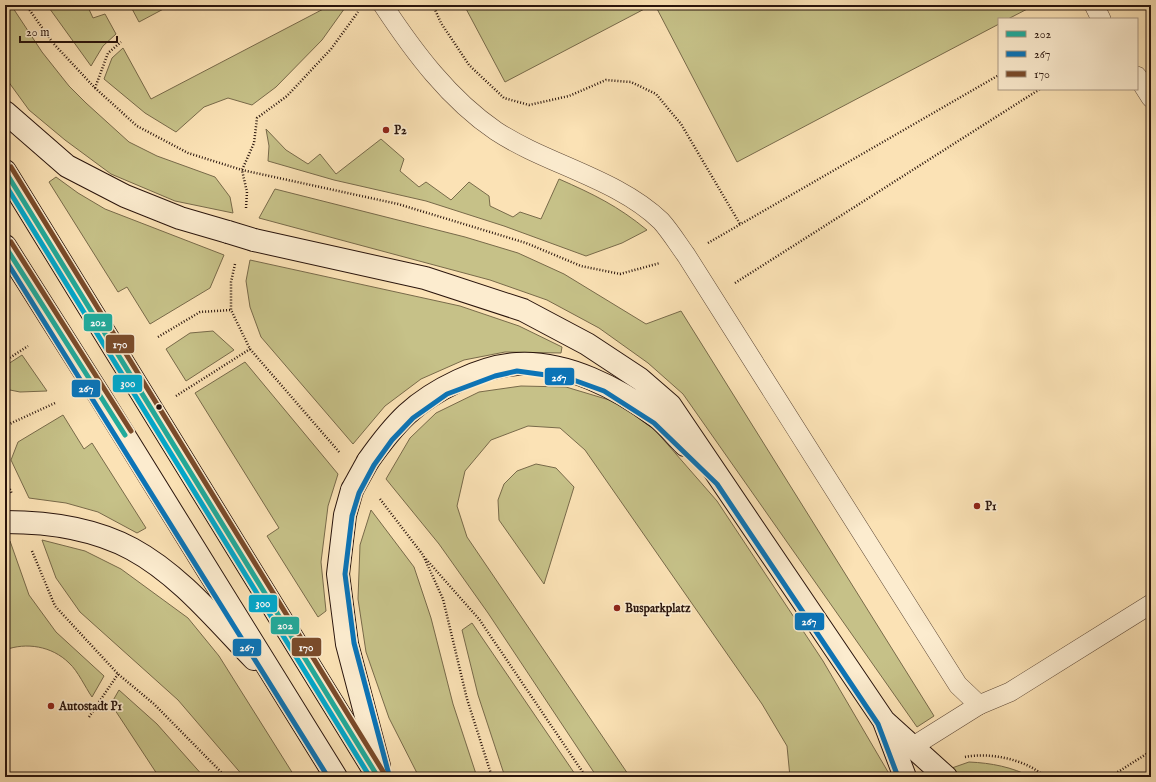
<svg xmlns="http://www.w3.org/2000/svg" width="1156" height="782" font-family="'IM FELL English',serif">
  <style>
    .green { fill: #c6c188; stroke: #786a4a }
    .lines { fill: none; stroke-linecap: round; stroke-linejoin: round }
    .service-casing { stroke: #5e4836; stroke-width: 20 }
    .secondary-casing { stroke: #29140c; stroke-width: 24 }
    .path { stroke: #29140c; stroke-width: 2.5; stroke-dasharray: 1 2; stroke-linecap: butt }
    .service { stroke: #fceccf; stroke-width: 19 }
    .secondary { stroke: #fceccf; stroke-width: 22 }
    .secondary-bridge-casing { stroke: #29140c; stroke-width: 24; stroke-linecap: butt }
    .secondary-bridge { stroke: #fceccf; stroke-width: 22 }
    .bus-1-casing { stroke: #fceccf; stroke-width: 8 }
    .bus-2-casing { stroke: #fceccf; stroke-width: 8 }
    .bus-3-casing { stroke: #fceccf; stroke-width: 8 }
    .bus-4-casing { stroke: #fceccf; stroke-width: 8 }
    .bus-1 { stroke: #20ab9c; stroke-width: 5 }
    .bus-2 { stroke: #0b74b7; stroke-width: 5 }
    .bus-3 { stroke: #7a4b2a; stroke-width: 5 }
    .bus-4 { stroke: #00a9ce; stroke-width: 5 }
    .poi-dot { fill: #8f2418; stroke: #fceccf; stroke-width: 1.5 }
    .bus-dot { fill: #29140c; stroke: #fceccf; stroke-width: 1.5 }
    .labels { text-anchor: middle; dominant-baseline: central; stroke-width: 3.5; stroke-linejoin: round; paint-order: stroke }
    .poi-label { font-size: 12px; font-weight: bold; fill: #29140c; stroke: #fceccf; text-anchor: start }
    .line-badge { stroke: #fceccf; stroke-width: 1.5 }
    .badge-label { font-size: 11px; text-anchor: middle; font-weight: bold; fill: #fff }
  </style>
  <rect width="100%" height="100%" fill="#fbe2b5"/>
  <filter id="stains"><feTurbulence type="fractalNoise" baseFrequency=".005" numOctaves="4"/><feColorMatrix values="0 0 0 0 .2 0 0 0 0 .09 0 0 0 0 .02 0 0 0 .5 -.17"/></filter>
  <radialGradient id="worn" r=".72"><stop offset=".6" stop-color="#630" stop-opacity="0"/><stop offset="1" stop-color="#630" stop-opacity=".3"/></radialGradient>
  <g class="green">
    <polygon points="5,5 11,5 42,52 69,86 86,103 129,142 157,156 215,177 230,197 233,213 175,201 111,174 65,140 29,110 5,77"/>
    <polygon points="47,5 87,5 93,18 105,14 116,34 103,46 91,66"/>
    <polygon points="130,5 171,5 139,22"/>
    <polygon points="331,5 347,5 322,40 276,87 252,105 228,98 204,107 176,132 145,113 104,79 112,58 123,48 151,99"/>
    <polygon points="464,5 652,5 505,82"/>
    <polygon points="655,5 1035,5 1008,19 999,19 999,24 737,162"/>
    <path d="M266 129 286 150 308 164 320 154 336 174 381 139 404 159 400 171 419 187 426 182 451 200 469 182 489 196 490 206 513 217 520 212 541 219 559 179C593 194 618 206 647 230L622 243 586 256 504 226 426 201 334 180 268 161 269 146Z"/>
    <polygon points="56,177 78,193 105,209 224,255 210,288 150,324 127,287 118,292 49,182"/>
    <polygon points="275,189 465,237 518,253 564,274 646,324 681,311 934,716 917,727 683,394 648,363 599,328 547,300 490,280 259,218"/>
    <polygon points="250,260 460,306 519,326 562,347 561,353 505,352 464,360 421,379 385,406 353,444 261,337 250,307 246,281"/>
    <polygon points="213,331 234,350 186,381 166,349 190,333"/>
    <polygon points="22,355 47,391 20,392 5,389 5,366"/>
    <polygon points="245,362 338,474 328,506 321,562 326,611 318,617 267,536 279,528 195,393"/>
    <polygon points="521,386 566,387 616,402 655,430 717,501 823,661 891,777 790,777 787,746 762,704 585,450 560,428 528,426 491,440 465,471 457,506 467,537 630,777 597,777 488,613 439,544 386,479 410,438 436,413 479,392"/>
    <polygon points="63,415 84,449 92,443 146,528 137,533 98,512 66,503 29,498 11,460 18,442"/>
    <polygon points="536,464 556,468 574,487 544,584 499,520 498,500 504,484 517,471"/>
    <polygon points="371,510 414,567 431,618 453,704 477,777 419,777 389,718 366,652 358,599 360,545"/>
    <polygon points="42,540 85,551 121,569 188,618 219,656 295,777 244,777 178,700 80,612 56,578"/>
    <path d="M10 541 29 595 56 632 104 676 92 697C85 687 78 671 69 663 52 646 26 642 5 650V542Z"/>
    <polygon points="472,623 577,777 505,777 478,695 462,630"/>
    <polygon points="119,690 157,724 204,777 159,777 111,704"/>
    <path d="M969 762C992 763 1011 767 1032 777H964L949 769Z"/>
  </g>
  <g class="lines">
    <defs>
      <g id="service">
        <path d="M383 5C414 52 449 99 496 131 546 164 618 179 661 221 670 231 678 244 686 255L958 685 979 705 1010 692 1151 604"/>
        <polyline points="1094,5 1101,19"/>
        <polyline points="1137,76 1151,98"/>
        <polyline points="912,747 979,705"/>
      </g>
      <g id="secondary">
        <polyline points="5,112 67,166 125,196 180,218 228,232"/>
        <polyline points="5,171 378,777"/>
        <polyline points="254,240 425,278 523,310 587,344 640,379 670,405 884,721 946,777"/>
        <polyline points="5,246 98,393 336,777"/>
        <path d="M368 461C380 444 392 428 407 414 433 390 481 366 517 364 566 361 618 388 657 417 667 425 676 436 685 445"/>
        <polyline points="352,490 345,515 338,574 347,644 379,766"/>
        <path d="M5 522C48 522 93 528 132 549 180 575 217 621 254 659"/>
        <polyline points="885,724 905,777"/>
      </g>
    </defs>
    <use href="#service" class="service-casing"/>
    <use href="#secondary" class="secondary-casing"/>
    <g class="path">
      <polyline points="26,5 53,43 95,88 137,126 188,153 242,170 398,204 526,243 581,266 620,274 660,263"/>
      <polyline points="433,5 441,23 469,65 504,98 529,105 569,96 606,80 631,82 656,94 681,124 740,224"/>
      <polyline points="95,88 108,53 121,42"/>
      <polyline points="246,208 247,192 242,170 254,143 257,118 287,96 331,49 358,12"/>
      <polyline points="708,243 999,75"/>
      <polyline points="235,264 231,282 231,310 250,349 340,453"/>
      <polyline points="735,283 1040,89"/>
      <polyline points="158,337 200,312 231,310"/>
      <polyline points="5,361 28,346"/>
      <polyline points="176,396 250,349"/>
      <polyline points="5,426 55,403"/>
      <polyline points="5,478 12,494"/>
      <polyline points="380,499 423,555 443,599 467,699 492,777"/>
      <polyline points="32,551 55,606 118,674 154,704 226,777"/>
      <polyline points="426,559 479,619 586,777"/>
      <polyline points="89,717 118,674"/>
      <path d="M965 757C989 752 1026 759 1045 777"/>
      <polyline points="1110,777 1151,751"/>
    </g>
    <use href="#service" class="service"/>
    <use href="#secondary" class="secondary"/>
    <defs>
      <g id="secondary-bridge">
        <polyline points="228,232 254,240"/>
        <polyline points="352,490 368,461"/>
      </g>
    </defs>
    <use href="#secondary-bridge" class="secondary-bridge-casing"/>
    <use href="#secondary-bridge" class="secondary-bridge"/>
    <defs>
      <g id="bus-1">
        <polyline points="5,171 378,777"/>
        <polyline points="5,246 125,435"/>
      </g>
      <g id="bus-2">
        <polyline points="5,259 328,777"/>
        <polyline points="389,775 354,643 345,574 352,516 359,493 374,465 392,440 413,418 447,394 495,376 517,371 568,378 604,391 654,423 717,484 878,724 898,777"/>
      </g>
      <g id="bus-3">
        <polyline points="11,167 384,773"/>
        <polyline points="11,242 131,431"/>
      </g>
      <polyline id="bus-4" points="5,184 370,777"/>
    </defs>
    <use href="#bus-1" class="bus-1-casing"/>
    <use href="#bus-2" class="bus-2-casing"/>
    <use href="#bus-3" class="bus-3-casing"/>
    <use href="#bus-4" class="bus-4-casing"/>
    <use href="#bus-1" class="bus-1"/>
    <use href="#bus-2" class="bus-2"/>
    <use href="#bus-3" class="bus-3"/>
    <use href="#bus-4" class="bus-4"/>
  </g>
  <g class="poi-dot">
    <circle cx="386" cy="130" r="4"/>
    <circle cx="977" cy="506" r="4"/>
    <circle cx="617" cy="608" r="4"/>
    <circle cx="51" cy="706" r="4"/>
  </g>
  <circle class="bus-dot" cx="159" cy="407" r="3.5"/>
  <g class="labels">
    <g class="poi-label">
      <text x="394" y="130">P2</text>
      <text x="985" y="506">P1</text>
      <text x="625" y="608">Busparkplatz</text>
      <text x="59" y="706">Autostadt P1</text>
    </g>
  </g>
  <g class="line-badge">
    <rect x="83" y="313" width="30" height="19" rx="4" fill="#20ab9c"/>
    <rect x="105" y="334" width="30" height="20" rx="4" fill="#7a4b2a"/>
    <rect x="544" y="367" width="31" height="19" rx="4" fill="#0b74b7"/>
    <rect x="112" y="374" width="31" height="19" rx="4" fill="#00a9ce"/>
    <rect x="71" y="379" width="30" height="19" rx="4" fill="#0b74b7"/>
    <rect x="248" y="594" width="30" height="19" rx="4" fill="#00a9ce"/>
    <rect x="794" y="612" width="31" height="19" rx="4" fill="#0b74b7"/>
    <rect x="270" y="616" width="30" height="19" rx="4" fill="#20ab9c"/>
    <rect x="291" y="637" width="31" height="20" rx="4" fill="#7a4b2a"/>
    <rect x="232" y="638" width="30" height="19" rx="4" fill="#0b74b7"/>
  </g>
  <g class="badge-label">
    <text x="98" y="326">202</text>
    <text x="120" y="348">170</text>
    <text x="559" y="381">267</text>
    <text x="128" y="387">300</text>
    <text x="86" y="392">267</text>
    <text x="263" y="607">300</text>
    <text x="809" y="625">267</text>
    <text x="285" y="629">202</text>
    <text x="306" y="651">170</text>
    <text x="247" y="651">267</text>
  </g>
  <rect width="1156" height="782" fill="none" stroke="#fbe2b5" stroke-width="20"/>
  <rect x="6" y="6" width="1144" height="770" fill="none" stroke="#29140c" stroke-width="2"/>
  <rect x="10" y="10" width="1136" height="762" fill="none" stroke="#29140c"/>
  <rect x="998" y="18" width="140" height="72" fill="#fceccf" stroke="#a89681"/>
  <rect x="1006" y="31" width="20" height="6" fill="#20ab9c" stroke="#a89681"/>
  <text x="1034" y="38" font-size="12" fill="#29140c">202</text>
  <rect x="1006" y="51" width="20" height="6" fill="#0b74b7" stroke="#a89681"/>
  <text x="1034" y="58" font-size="12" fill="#29140c">267</text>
  <rect x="1006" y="71" width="20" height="6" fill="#7a4b2a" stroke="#a89681"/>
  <text x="1034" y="78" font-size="12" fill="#29140c">170</text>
  <path d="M20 36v6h97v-6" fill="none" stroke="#29140c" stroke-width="2"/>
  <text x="26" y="36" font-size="12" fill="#29140c" stroke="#fceccf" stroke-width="3" paint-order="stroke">20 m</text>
  <rect width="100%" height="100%" filter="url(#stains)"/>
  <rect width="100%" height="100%" fill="url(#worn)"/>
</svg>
